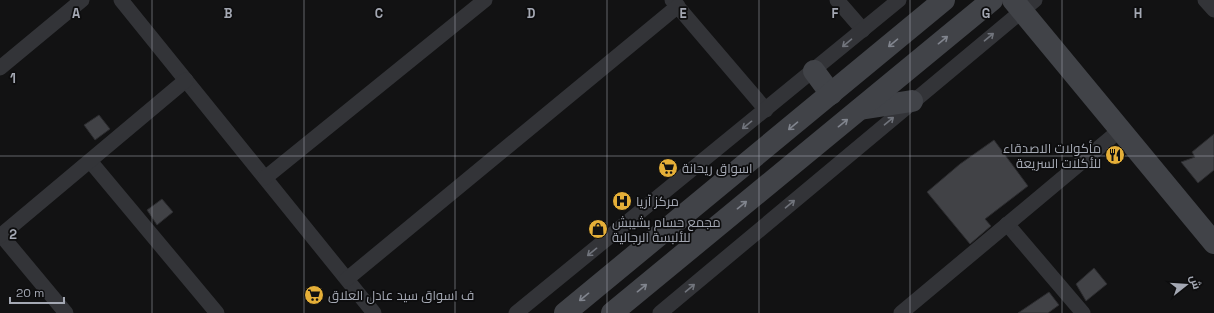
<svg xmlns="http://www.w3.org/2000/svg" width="1214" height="313" font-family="'Space Grotesk',Cairo,sans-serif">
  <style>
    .building { fill: #414246; stroke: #2c2c2f }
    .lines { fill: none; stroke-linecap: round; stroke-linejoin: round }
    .street { stroke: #333438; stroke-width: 15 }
    .secondary { stroke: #414348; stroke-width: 22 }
    .oneway { stroke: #71747c }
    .oneway2 { stroke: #81858e }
    .grid { fill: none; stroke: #a4a8b3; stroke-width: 1; stroke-opacity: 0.55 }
    .labels { text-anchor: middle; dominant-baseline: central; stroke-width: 3.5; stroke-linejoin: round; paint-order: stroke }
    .poi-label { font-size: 13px; fill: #a4a8b3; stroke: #0d0d0e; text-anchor: start }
    .grid-label { font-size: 13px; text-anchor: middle; font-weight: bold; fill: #a4a8b3; stroke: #0d0d0e; stroke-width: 3.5; stroke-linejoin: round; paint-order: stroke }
  </style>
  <rect width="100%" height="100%" fill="#121213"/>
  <g class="building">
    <polygon points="99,115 110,129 95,140 84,125"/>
    <polygon points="1214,134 1214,170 1198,183 1181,162 1195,157 1192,152"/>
    <polygon points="994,140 1028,186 985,219 991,226 970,244 927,192 960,164"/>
    <polygon points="162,199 173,212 157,225 147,210"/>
    <polygon points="1094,268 1107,284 1086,301 1076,284"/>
    <polygon points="1049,292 1059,305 1048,313 1018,313"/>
  </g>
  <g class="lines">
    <g class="street">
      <polyline points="121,0 374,313"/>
      <polyline points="672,0 766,110"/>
      <polyline points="837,0 863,30"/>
      <polyline points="1205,0 1214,10"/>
      <polyline points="0,68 82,0"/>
      <polyline points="90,161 217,313"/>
      <polyline points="265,178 485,0"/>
      <polyline points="1007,224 1083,313"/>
      <polyline points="1,235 66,313"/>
      <polyline points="0,236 186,80"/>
      <polyline points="347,279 678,6"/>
      <polyline points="516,313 899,0"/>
      <polyline points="660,313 1035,0"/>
      <polyline points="901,313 1120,130"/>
    </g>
    <g class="secondary">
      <polyline points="1013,0 1214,243"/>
      <polyline points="814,71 831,94"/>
      <polyline points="860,109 912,101"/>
      <polyline points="565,313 944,0"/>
      <polyline points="612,313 992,0"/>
    </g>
  </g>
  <defs><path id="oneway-shaft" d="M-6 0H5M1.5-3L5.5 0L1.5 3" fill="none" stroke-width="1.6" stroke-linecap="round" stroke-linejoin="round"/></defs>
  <g class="oneway">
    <use href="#oneway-shaft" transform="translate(989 37) rotate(-40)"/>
    <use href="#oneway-shaft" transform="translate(847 43) rotate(140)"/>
    <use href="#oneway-shaft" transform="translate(889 121) rotate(-40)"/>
    <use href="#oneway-shaft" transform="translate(747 125) rotate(141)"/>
    <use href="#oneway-shaft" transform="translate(790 204) rotate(-40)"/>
    <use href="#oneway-shaft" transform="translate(592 252) rotate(141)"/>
    <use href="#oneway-shaft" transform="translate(690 288) rotate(-40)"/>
  </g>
  <g class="oneway2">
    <use href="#oneway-shaft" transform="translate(943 40) rotate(-39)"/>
    <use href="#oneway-shaft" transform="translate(893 43) rotate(140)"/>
    <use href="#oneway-shaft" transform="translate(843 123) rotate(-39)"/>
    <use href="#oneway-shaft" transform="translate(793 126) rotate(140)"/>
    <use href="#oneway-shaft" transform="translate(742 205) rotate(-39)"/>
    <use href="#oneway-shaft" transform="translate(642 288) rotate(-39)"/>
    <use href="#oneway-shaft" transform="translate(584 297) rotate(141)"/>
  </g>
  <path class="grid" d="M152 0V313M304 0V313M455 0V313M607 0V313M759 0V313M910 0V313M1062 0V313M0 156H1214"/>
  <defs>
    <symbol id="restaurant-disc" viewBox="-11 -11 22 22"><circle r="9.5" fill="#e5af38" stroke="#0d0d0e"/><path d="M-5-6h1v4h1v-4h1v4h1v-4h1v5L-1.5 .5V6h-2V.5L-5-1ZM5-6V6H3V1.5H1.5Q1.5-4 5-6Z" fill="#111"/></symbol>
    <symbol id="supermarket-disc" viewBox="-11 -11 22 22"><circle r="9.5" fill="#e5af38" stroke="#0d0d0e"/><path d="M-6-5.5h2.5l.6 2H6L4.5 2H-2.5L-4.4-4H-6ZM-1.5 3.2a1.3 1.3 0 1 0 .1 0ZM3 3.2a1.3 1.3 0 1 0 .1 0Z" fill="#111"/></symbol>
    <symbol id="hospital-disc" viewBox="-11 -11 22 22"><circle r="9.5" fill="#e5af38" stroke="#0d0d0e"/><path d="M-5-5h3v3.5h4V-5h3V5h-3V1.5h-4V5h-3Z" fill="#111"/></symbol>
    <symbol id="shop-disc" viewBox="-11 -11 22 22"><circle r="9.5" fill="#e5af38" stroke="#0d0d0e"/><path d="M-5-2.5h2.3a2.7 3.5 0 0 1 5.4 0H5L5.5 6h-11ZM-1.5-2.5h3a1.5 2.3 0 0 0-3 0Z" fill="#111"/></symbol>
  </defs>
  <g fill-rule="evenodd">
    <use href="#restaurant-disc" x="1104" y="144" width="22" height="22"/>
    <use href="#supermarket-disc" x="657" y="157" width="22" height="22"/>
    <use href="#hospital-disc" x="611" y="190" width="22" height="22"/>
    <use href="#shop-disc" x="587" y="218" width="22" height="22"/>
    <use href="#supermarket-disc" x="303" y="284" width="22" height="22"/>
  </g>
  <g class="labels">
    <g class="poi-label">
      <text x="1101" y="148" text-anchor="end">مأكولات الاصدقاء<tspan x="1101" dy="15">للأكلات السريعة</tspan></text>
      <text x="682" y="168">اسواق ريحانة</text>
      <text x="636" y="201">مركز آريا</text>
      <text x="612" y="222">مجمع حسام بشيبش<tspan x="612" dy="15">للألبسة الرجالية</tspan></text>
      <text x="328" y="295">ف اسواق سيد عادل العلاق</text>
    </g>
  </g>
  <g class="grid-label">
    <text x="76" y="18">A</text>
    <text x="228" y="18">B</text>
    <text x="379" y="18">C</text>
    <text x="531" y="18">D</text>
    <text x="683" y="18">E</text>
    <text x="835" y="18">F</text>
    <text x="986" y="18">G</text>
    <text x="1138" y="18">H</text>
    <text x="13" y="83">1</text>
    <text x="13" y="239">2</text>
  </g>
  <g transform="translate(1186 285) rotate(73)" stroke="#0d0d0e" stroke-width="3" paint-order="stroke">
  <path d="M0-3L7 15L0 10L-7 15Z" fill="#a4a8b3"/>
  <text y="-6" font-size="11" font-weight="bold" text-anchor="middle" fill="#a4a8b3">ش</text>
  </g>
  <path d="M10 297v6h54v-6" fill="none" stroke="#a4a8b3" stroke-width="2"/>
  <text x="16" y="297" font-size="12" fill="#a4a8b3" stroke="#0d0d0e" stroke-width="3" paint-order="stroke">20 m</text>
</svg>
